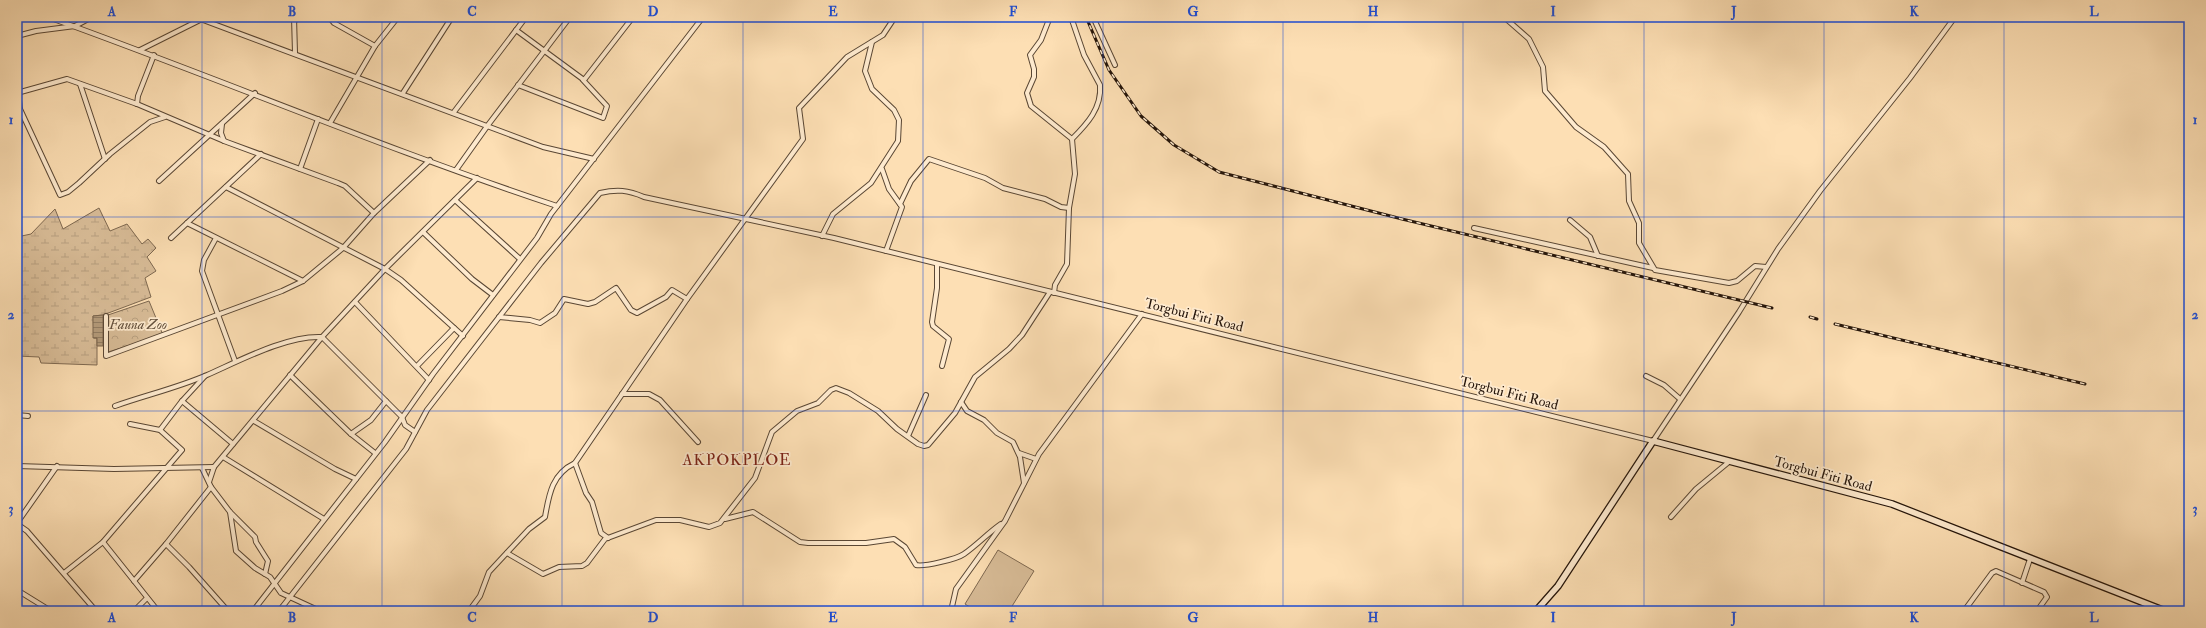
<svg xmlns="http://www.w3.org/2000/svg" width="2206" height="628" font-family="'IM FELL Double Pica',serif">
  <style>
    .wetland { fill: url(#wetland-marsh); stroke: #7e6850 }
    .park { fill: url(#park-crowns); stroke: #7e6850 }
    .garden { fill: #d8bc97; stroke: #7e6850 }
    .water { fill: url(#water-rules); stroke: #7a644d }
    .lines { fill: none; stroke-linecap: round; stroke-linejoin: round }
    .street-casing { stroke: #5a4734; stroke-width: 6 }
    .secondary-casing { stroke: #241409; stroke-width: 8 }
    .street { stroke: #feeace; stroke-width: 4 }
    .secondary { stroke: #feeace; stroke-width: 5.5 }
    .rail-casing { stroke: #241409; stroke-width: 3 }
    .rail { stroke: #feeace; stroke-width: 1.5; stroke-dasharray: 4.5; stroke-linecap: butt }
    .grid { fill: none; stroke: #1d4ed8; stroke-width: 1; stroke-opacity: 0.55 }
    .labels { text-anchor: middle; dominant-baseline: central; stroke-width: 3.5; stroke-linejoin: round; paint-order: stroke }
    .street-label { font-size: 14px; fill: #241409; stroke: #feeace }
    .park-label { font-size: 14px; font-style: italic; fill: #634f3b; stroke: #feeace }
    .quarter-label { font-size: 16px; letter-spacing: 1px; fill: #7a1f14; stroke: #feeace }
    .neatline { fill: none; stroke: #1d4ed8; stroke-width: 1.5 }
    .grid-label { font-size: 13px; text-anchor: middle; font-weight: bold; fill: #1d4ed8 }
  </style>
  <defs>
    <pattern id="wetland-marsh" width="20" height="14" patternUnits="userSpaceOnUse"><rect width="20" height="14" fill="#d8bc97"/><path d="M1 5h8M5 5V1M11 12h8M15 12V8" fill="none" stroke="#b9a181"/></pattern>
    <pattern id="park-crowns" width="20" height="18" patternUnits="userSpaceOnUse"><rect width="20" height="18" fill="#d8bc97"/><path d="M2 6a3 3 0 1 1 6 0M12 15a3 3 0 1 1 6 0" fill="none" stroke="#b9a181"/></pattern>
    <pattern id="water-rules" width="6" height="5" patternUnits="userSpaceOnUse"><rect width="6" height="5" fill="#b39a7a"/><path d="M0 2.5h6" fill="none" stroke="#917c62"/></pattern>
  </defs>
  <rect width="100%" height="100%" fill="#fddfb4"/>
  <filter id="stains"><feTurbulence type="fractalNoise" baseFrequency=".005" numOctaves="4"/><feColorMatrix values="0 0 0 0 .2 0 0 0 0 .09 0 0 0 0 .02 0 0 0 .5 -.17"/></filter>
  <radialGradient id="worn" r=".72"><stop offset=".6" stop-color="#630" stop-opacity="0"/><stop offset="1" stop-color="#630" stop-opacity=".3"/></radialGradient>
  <polygon class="wetland" points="99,208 110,231 127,224 142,244 148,239 156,248 147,257 156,271 145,278 151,297 103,315 93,316 94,338 97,338 97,365 41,363 39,357 17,356 17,237 31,234 55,209 63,229"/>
  <polygon class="park" points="149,301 163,335 108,352 108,315"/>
  <polygon class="garden" points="998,550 1034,571 1009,611 976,611 965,604"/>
  <polygon class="water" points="103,315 103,346 97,346 97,338 93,338 93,316"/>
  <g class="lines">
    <defs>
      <g id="street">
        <path d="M48 17C218 78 385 149 557 206"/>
        <polyline points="195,17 543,147 594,159"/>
        <polyline points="294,17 295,53"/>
        <polyline points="329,17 334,23 375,46"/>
        <polyline points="1050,17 1041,40 1030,55 1034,69 1034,77 1027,93 1031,106 1072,139 1075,174 1069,208 1067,264 1055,285 1054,293"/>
        <path d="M1071 17 1084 55 1100 85C1102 108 1087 124 1072 139"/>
        <polyline points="1093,17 1115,65"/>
        <polyline points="1504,17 1529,39 1543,67 1545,91 1576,127 1604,147 1628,174 1629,201 1639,223 1639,243 1655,270 1729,283 1737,281 1755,266 1766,267"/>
        <polyline points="295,20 303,17"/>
        <polyline points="516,30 584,80 633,17"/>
        <polyline points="17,36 36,31 75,26 92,17"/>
        <polyline points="140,50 206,17"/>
        <polyline points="80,84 105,159"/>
        <polyline points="518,85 603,118 607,106 583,80"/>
        <polyline points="17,93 67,79 137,104 224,141 338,183 345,186 374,213"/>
        <polyline points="403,93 452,17"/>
        <polyline points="137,104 138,96 154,55"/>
        <polyline points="20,109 60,195 68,192 79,183 110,154 150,122 165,117"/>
        <polyline points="454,112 526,17"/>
        <polyline points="330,123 375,46 398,17"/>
        <polyline points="222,124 221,133 224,141"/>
        <polyline points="300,169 318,119"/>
        <polyline points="882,169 889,189 902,207 886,251"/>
        <polyline points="456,170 488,125 570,17"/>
        <polyline points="159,181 255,93"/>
        <polyline points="226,187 385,269 401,280 463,336"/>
        <polyline points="18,192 20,109 18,92"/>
        <polyline points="455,200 520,259"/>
        <polyline points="900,204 911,181 929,159 985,178 1003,188 1045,199 1061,207 1069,208"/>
        <polyline points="1570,220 1590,237 1598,256"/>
        <polyline points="187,223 303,281"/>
        <polyline points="1474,228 1653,268"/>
        <polyline points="423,232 472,279 493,295"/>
        <polyline points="822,236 833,214 871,183 898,141 899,120 894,110 872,89 865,71 872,42"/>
        <polyline points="171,238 261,154"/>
        <polyline points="216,238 204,260 202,271 235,361"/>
        <polyline points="937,264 937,288 932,322 933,326 949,339 942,366"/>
        <polyline points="355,302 429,380"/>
        <polyline points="106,316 106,356 282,291 303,281 343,248 374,213 430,160"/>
        <polyline points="499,317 530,320 540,323 555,313 564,299 588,304 595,302 616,288 631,310 637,313 666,297 672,290 687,299"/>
        <polyline points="417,366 454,328"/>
        <polyline points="290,375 351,434 375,453"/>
        <polyline points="1646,376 1664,385 1680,399"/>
        <polyline points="622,394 649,394 660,400 698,442"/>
        <polyline points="182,401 233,444"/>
        <polyline points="961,402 967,411 984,420 997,433 1013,442 1020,457 1024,483"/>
        <path d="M115 406C146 395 177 388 207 375 239 361 287 335 322 337L402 417 405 425 415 432"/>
        <polyline points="17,415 28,416"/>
        <polyline points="254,421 335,469 356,479"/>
        <polyline points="160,430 182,401 205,376"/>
        <polyline points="351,434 371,420 386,401"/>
        <polyline points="908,436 926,395"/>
        <polyline points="1019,453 1036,459"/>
        <polyline points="223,457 324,519"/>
        <polyline points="575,463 586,493 592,502 601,533 608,538"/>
        <polyline points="17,466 114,469 214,467"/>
        <polyline points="202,468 211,487 230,512 255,537 256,542 268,561 265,574"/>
        <polyline points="209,482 214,467 322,337 385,269 477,178"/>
        <polyline points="230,512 236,551 255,568 270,577 281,593 320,611"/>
        <polyline points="1671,517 1696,489 1730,461"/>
        <path d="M725 519 753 512 800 542 808 543H866L894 539 905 547 916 565C924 567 957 559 964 554 977 545 988 533 1001 524"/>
        <polyline points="17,523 57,466"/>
        <polyline points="17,524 27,531 96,611"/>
        <polyline points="103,542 158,611"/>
        <polyline points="166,544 189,567 228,611"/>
        <polyline points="507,553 543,574 559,567 582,566 587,563 605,539 656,520 680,520 709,527 720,523 755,478 772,432 797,411 818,403 831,390 836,388 849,393 878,411 897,429 918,444 924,446 928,445 955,413 975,377 1009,349 1022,335 1050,292"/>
        <polyline points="64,573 103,542 182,450 160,430 130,424"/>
        <polyline points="134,581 166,544 211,487"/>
        <polyline points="2022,583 2030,559"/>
        <polyline points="17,590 51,611"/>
        <polyline points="134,611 147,598"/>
        <polyline points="253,611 385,442 433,374 537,238 551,214 703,17"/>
        <path d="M279 611 406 449 427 410 541 263 600 193C617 189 628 190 644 197L834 238 1653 441 1739 312 1778 249 1820 191 1910 78 1955 17"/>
        <path d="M469 611 480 596 489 572 529 529 545 517C549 494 552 474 575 463L687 299 803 139 799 108 847 57 883 35 895 17"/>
        <polyline points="951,611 956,589 1005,521 1039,454 1142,314"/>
        <polyline points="1964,611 1992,573 1996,571 2044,592 2047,597 2037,611"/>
      </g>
      <polyline id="secondary" points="1536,611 1558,586 1653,441 1892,504 2165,611"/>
    </defs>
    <use href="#street" class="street-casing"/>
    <use href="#secondary" class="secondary-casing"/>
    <use href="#street" class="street"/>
    <use href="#secondary" class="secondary"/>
    <defs>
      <g id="rail">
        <polyline points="1086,17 1109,70 1141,116 1174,145 1219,172 1402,219 1772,308"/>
        <polyline points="1810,317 1817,319"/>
        <polyline points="1835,324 2085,384"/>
      </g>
    </defs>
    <use href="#rail" class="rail-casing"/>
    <use href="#rail" class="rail"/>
  </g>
  <path class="grid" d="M202 17V611M382 17V611M562 17V611M743 17V611M923 17V611M1103 17V611M1283 17V611M1463 17V611M1644 17V611M1824 17V611M2004 17V611M17 217H2189M17 411H2189"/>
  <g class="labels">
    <g class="street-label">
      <text transform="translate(1194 315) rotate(14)">Torgbui Fiti Road</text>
      <text transform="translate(1509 393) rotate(14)">Torgbui Fiti Road</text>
      <text transform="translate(1823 474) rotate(15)">Torgbui Fiti Road</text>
    </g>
    <g class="park-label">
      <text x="138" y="324">Fauna Zoo</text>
    </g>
    <g class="quarter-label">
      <text x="737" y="460">AKPOKPLOE</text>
    </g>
  </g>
  <rect width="2206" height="628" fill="none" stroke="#fddfb4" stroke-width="44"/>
  <rect x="22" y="22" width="2162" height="584" class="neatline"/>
  <g class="grid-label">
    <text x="112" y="16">A</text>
    <text x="292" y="16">B</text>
    <text x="472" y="16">C</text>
    <text x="653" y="16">D</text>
    <text x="833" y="16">E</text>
    <text x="1013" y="16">F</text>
    <text x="1193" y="16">G</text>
    <text x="1373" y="16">H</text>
    <text x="1553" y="16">I</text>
    <text x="1734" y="16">J</text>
    <text x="1914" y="16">K</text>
    <text x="2094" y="16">L</text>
    <text x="11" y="124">1</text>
    <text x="2195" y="124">1</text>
    <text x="11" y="319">2</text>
    <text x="2195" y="319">2</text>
    <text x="11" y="513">3</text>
    <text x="2195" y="513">3</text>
    <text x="112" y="622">A</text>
    <text x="292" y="622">B</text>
    <text x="472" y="622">C</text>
    <text x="653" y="622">D</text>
    <text x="833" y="622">E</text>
    <text x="1013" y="622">F</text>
    <text x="1193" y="622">G</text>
    <text x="1373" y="622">H</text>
    <text x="1553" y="622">I</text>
    <text x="1734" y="622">J</text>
    <text x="1914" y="622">K</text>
    <text x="2094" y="622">L</text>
  </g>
  <rect width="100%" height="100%" filter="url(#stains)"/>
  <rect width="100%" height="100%" fill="url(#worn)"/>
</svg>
